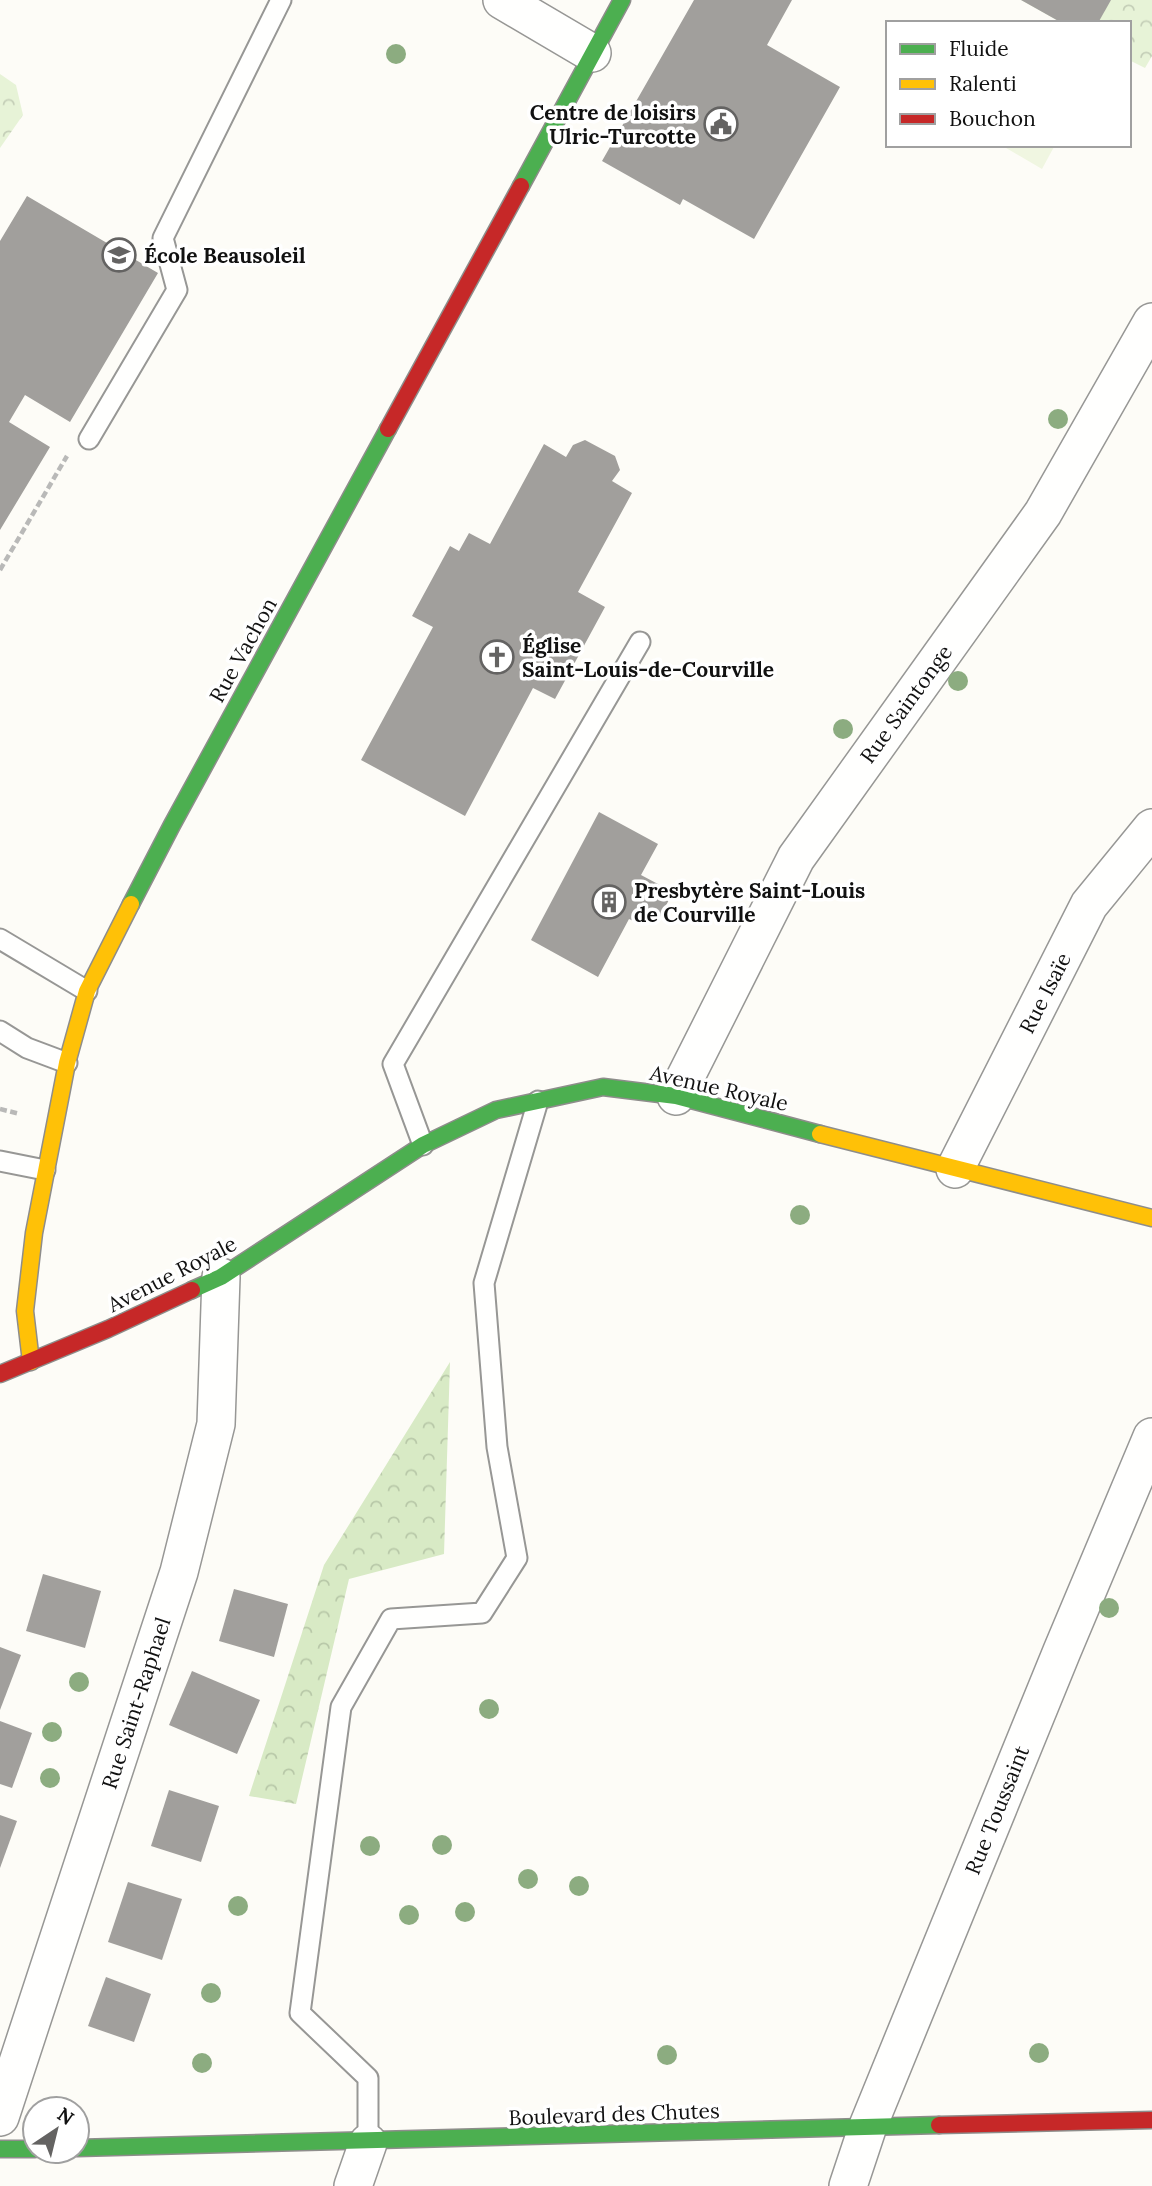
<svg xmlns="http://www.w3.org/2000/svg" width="1152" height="2186" font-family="Lora,serif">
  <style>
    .forest { fill: url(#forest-crowns) }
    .park { fill: url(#park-crowns) }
    .pitch { fill: #f0f6e1 }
    .building { fill: #a19f9c }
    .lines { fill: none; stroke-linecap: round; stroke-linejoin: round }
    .lane-casing { stroke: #979795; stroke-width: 23 }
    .street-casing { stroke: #979795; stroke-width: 40 }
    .fast-casing { stroke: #8e8d8b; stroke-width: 19 }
    .slow-casing { stroke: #8e8d8b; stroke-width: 19 }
    .jam-casing { stroke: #8e8d8b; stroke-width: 19 }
    .path { stroke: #b9b9b8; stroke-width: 4.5; stroke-dasharray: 7 3.5; stroke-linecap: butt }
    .lane { stroke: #fffffe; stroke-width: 19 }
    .street { stroke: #fffffe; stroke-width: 37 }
    .fast { stroke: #4caf50; stroke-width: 16 }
    .slow { stroke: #ffc107; stroke-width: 16 }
    .jam { stroke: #c62828; stroke-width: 16 }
    .tree { fill: #8cac80 }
    .labels { text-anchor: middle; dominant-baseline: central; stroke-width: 7; stroke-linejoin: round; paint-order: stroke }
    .poi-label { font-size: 21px; font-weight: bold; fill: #111; stroke: #fff; text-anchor: start }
    .street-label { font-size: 21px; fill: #111; stroke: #fff }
  </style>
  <defs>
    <pattern id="forest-crowns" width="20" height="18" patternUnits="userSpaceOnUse" patternTransform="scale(1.75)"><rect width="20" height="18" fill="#d8eac5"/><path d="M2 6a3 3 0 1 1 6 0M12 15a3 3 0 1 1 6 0" fill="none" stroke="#b8c8a8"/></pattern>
    <pattern id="park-crowns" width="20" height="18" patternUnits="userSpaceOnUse" patternTransform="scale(1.75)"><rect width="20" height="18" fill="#e7f3d7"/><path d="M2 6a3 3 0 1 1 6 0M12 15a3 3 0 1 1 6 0" fill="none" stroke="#c5cfb8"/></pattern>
  </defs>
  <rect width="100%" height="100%" fill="#fdfcf7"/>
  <polygon class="forest" points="450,1362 444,1554 349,1579 296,1804 249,1796 324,1565"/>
  <g class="park">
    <polygon points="1021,0 1152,0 1152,56 1145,68 1129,60 1129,23 1062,23"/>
    <polygon points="0,74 16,85 23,115 0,148"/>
  </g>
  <polygon class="pitch" points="1001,145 1055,145 1042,169"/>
  <g class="building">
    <polygon points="694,0 792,0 767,45 840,87 754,239 683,199 680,205 602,161"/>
    <polygon points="1021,0 1111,0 1098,23 1062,23"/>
    <polygon points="27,196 158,273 70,422 25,395 9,422 50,447 0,530 0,241"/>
    <polygon points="585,440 615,456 620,470 612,481 632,493 578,592 605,607 555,699 533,688 465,816 361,760 433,627 412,616 450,546 459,551 469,533 490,544 544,444 566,457 573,445"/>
    <polygon points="599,812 658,844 641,875 673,892 658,921 643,913 638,923 629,919 598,977 531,940"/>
    <polygon points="43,1574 101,1591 85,1648 26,1631"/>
    <polygon points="234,1589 288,1604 274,1657 219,1641"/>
    <polygon points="0,1647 21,1655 0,1710"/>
    <polygon points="192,1671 260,1700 237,1754 169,1725"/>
    <polygon points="0,1721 32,1733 12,1788 0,1784"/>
    <polygon points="169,1790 219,1806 201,1862 151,1846"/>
    <polygon points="0,1815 17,1821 0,1868"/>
    <polygon points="128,1882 182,1899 162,1960 108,1942"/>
    <polygon points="106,1977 151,1994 134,2042 88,2026"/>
  </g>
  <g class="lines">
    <defs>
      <g id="lane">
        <polyline points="89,439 177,290 163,238 281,0"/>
        <polyline points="0,939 87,991"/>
        <polyline points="0,1031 27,1048 67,1063"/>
        <polyline points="423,1145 393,1064 640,642"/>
        <polyline points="0,1161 45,1170"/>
        <polyline points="368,2143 368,2078 300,2013 341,1707 391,1619 482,1613 517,1558 497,1447 484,1283 538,1101"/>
      </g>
      <g id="street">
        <polyline points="502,0 592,53"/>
        <polyline points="676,1096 796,858 1043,513 1152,322"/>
        <polyline points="955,1169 1089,905 1152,828"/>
        <polyline points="0,2117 179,1572 216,1424 221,1277"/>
        <polyline points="353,2186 368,2143"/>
        <polyline points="848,2186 868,2126 1062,1651 1152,1437"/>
      </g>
      <g id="fast">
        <polyline points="521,186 622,0"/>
        <polyline points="131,904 172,825 388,429"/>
        <polyline points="192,1290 221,1277 423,1145 496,1110 603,1087 676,1096 820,1134"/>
        <polyline points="77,2148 939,2125"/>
        <polyline points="0,2149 35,2149"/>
      </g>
      <g id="slow">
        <polyline points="820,1134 1152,1218"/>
        <polyline points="31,1362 25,1311 34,1233 67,1063 87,991 131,904"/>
      </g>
      <g id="jam">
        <polyline points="388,429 521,186"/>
        <polyline points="0,1374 108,1329 192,1290"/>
        <polyline points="939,2125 1152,2120"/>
      </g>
    </defs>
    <use href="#lane" class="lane-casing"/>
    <use href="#street" class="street-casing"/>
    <use href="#fast" class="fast-casing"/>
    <use href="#slow" class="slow-casing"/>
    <use href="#jam" class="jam-casing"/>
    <g class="path">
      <polyline points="0,570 67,456"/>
      <polyline points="0,1109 20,1114"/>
    </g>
    <use href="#lane" class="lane"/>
    <use href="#street" class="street"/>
    <use href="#fast" class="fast"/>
    <use href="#slow" class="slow"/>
    <use href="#jam" class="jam"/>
  </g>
  <g class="tree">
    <circle cx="396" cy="54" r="10"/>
    <circle cx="1058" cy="419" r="10"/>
    <circle cx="958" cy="681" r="10"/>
    <circle cx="843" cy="729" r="10"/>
    <circle cx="800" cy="1215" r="10"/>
    <circle cx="1109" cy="1608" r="10"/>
    <circle cx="79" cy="1682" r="10"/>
    <circle cx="489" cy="1709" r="10"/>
    <circle cx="52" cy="1732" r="10"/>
    <circle cx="50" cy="1778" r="10"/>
    <circle cx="442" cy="1845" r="10"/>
    <circle cx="370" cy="1846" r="10"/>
    <circle cx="528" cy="1879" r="10"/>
    <circle cx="579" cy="1886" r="10"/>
    <circle cx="238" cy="1906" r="10"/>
    <circle cx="465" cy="1912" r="10"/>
    <circle cx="409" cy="1915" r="10"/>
    <circle cx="211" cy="1993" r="10"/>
    <circle cx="1039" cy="2053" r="10"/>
    <circle cx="667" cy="2055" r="10"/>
    <circle cx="202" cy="2063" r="10"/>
  </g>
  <defs>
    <symbol id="civic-ring" viewBox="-11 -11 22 22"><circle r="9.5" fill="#fff" stroke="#646362" stroke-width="1.5"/><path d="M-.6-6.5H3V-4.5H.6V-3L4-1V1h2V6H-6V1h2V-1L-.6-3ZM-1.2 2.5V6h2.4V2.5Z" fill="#646362"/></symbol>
    <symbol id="school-ring" viewBox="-11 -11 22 22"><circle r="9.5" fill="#fff" stroke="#646362" stroke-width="1.5"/><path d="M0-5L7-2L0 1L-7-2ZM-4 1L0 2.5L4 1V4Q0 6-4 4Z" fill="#646362"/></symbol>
    <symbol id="church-ring" viewBox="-11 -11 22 22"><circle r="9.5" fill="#fff" stroke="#646362" stroke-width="1.5"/><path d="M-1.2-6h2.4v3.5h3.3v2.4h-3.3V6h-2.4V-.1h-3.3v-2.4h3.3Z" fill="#646362"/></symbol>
    <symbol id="building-ring" viewBox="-11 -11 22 22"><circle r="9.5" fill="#fff" stroke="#646362" stroke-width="1.5"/><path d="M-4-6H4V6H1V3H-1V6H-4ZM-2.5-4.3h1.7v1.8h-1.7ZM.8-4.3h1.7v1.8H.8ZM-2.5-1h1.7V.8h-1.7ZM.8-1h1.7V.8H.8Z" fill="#646362"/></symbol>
  </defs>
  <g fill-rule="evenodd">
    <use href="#civic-ring" x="702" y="105" width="38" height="38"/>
    <use href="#school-ring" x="100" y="236" width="38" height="38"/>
    <use href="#church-ring" x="478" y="638" width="38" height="38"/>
    <use href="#building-ring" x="590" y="883" width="38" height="38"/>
  </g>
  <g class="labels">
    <g class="poi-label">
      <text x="696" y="112" text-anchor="end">Centre de loisirs<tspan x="696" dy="24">Ulric-Turcotte</tspan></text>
      <text x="144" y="255">École Beausoleil</text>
      <text x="522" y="645">Église<tspan x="522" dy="24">Saint-Louis-de-Courville</tspan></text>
      <text x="634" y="890">Presbytère Saint-Louis<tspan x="634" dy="24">de Courville</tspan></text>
    </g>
    <g class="street-label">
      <text transform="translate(243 650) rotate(-61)">Rue Vachon</text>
      <text transform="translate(906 704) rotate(-54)">Rue Saintonge</text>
      <text transform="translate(1045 993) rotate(-63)">Rue Isaïe</text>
      <text transform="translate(719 1088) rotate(13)">Avenue Royale</text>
      <text transform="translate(172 1274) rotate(-27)">Avenue Royale</text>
      <text transform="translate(136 1703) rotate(-72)">Rue Saint-Raphael</text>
      <text transform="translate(997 1810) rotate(-68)">Rue Toussaint</text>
      <text transform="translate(614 2114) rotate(-2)">Boulevard des Chutes</text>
    </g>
  </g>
  <rect x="886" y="21" width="245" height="126" fill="#ffffff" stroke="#a0a0a0" stroke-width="2"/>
  <rect x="900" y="44" width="35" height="10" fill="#4caf50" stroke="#a0a0a0" stroke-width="2"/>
  <text x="949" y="56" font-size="21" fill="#111111">Fluide</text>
  <rect x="900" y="79" width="35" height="10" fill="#ffc107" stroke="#a0a0a0" stroke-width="2"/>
  <text x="949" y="91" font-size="21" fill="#111111">Ralenti</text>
  <rect x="900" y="114" width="35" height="10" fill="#c62828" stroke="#a0a0a0" stroke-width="2"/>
  <text x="949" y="126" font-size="21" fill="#111111">Bouchon</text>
  <g transform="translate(56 2130) rotate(35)"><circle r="33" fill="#ffffff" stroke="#a0a0a0" stroke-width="2"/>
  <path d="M0-5L12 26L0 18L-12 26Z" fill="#646362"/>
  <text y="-10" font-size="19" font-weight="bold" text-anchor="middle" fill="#111111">N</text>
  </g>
</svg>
